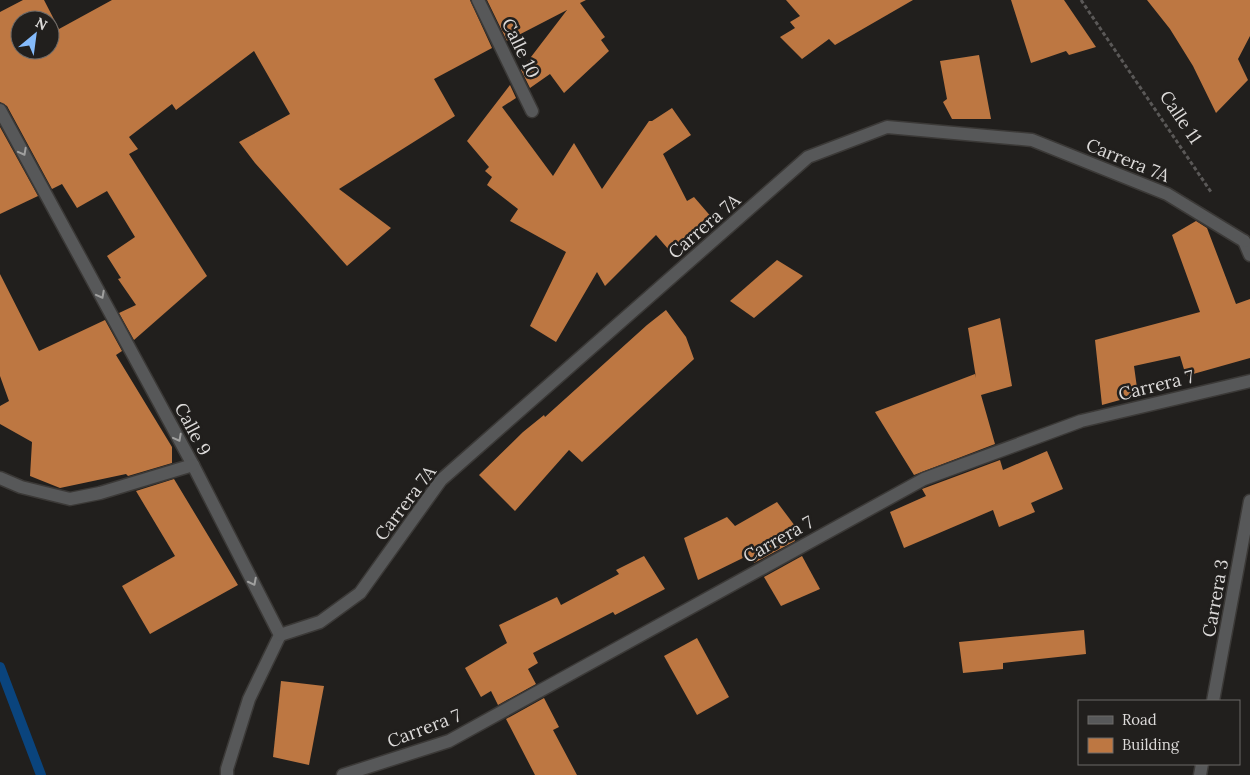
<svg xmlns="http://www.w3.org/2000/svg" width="1250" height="775" font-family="Lora,serif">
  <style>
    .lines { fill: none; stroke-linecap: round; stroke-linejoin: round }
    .stream { stroke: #0a447d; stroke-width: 10 }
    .building { fill: #bd7742; fill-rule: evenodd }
    .street-casing { stroke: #3b3937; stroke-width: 15 }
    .path { stroke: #5a5857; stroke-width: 3; stroke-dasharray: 4 2.5; stroke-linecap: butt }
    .street { stroke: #575859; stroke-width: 12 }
    .oneway { stroke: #a0a09f }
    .labels { text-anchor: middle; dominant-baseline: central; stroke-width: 5; stroke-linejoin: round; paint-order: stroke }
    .street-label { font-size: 18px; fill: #dcdad9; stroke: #211f1d }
  </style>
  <rect width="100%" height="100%" fill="#211f1d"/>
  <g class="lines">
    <polyline class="stream" points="0,667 41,775"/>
  </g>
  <g class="building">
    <path d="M23 0H44L59 29 112 0H470L492 48 434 79 455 116 339 189 391 228 347 266 255 163 239 142 290 114 254 51 176 110 172 104 129 137 138 149 129 154 207 276 134 340 119 313 136 305 118 279 121 278 107 256 135 237 107 191 77 208 62 184 52 189 7 106 0 102V12ZM20 20H50V50H20Z"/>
    <polygon points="487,0 586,0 580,3 605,37 601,40 609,51 564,93 550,74 530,88 521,70 567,10 507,41"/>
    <polygon points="786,0 913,0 835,45 829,39 802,59 780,37 795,28 790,22 800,16"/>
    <polygon points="1011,0 1064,0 1096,47 1069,55 1066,51 1031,63"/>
    <polygon points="1147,0 1250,0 1250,36 1238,59 1248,80 1216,113 1193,66 1170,29"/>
    <polygon points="979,55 991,119 952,119 943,102 947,99 940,61"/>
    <polygon points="510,85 516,98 502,107 553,176 574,143 602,189 649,121 652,121 672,108 691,135 663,154 687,201 694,197 713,219 669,250 656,235 605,286 597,272 556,342 530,326 566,252 510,221 518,209 487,185 492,177 485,171 489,167 467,141"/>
    <polygon points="0,127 38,196 0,214"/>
    <polygon points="1196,221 1207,228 1236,304 1250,299 1250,358 1186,376 1180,356 1134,366 1138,395 1102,405 1095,340 1200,312 1172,235"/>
    <polygon points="777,260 803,276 754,318 730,301"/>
    <polygon points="0,274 39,351 105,320 122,351 116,355 172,447 172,463 128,476 126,474 60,488 30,476 32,442 0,424 0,406 9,401 0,376"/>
    <polygon points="666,310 686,337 694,359 582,462 569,450 515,511 479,475 523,432 544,415 545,417 647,325"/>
    <polygon points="1000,318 1012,386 981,395 995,444 914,475 875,412 975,374 976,378 968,328"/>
    <polygon points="1047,451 1063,489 1031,503 1035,512 999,527 993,510 904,548 890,512 926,496 922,489 1000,460 1003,470"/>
    <polygon points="174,479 238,585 150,634 122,586 175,556 136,491"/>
    <polygon points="777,502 795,526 790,529 795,541 754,563 749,555 698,580 684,538 727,517 735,526"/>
    <polygon points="644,556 665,589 615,615 613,612 533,653 538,663 528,669 536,684 498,705 491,691 481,697 465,668 507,643 499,625 557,597 561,605 619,574 616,570"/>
    <polygon points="802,556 820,589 781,606 764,577"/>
    <polygon points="1084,630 1086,654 1003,663 1003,669 963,673 959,642"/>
    <polygon points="697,638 729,697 697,715 664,656"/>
    <polygon points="281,681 324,686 309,765 273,757"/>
    <polygon points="544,698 559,727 553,730 577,775 535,775 506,719"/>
  </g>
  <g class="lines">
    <defs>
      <g id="street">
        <polyline points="478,0 532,111"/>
        <polyline points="0,110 193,465 280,635 249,699 227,769 227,775"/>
        <polyline points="1244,241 1250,255"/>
        <polyline points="0,478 21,487 70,499 100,493 193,465"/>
        <polyline points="280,635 320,622 360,593 441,480 808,157 887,127 1032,140 1167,194 1244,241"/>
        <polyline points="1213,701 1250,501"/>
        <polyline points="343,775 449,741 924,479 1081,421 1250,381"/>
        <polyline points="1200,775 1202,764"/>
      </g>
    </defs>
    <use href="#street" class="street-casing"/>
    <polyline class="path" points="1081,0 1211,192"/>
    <use href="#street" class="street"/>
  </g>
  <defs><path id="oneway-chevron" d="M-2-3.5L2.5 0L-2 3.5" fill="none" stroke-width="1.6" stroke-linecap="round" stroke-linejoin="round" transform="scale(1.25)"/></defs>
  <g class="oneway">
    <use href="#oneway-chevron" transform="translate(23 152) rotate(62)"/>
    <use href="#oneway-chevron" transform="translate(101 295) rotate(62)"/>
    <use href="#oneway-chevron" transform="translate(178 438) rotate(62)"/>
    <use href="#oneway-chevron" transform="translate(253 582) rotate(63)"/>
  </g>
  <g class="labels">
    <g class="street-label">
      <text transform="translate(521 48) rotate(64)">Calle 10</text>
      <text transform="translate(1181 117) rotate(56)">Calle 11</text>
      <text transform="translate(1128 160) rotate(22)">Carrera 7A</text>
      <text transform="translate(704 226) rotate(-41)">Carrera 7A</text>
      <text transform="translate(1156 385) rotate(-14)">Carrera 7</text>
      <text transform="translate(193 429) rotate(62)">Calle 9</text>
      <text transform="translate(405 503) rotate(-53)">Carrera 7A</text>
      <text transform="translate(778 539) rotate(-29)">Carrera 7</text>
      <text transform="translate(1215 598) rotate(-80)">Carrera 3</text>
      <text transform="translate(424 728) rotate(-21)">Carrera 7</text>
    </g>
  </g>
  <rect x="1078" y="700" width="162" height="65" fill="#211f1d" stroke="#6c6a68"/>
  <rect x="1088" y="716" width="25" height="8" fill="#575859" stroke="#6c6a68"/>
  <text x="1122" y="725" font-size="15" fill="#dcdad9">Road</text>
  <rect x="1088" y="738" width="25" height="15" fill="#bd7742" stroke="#6c6a68"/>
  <text x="1122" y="750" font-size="15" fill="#dcdad9">Building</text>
  <g transform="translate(35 35) rotate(29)"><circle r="24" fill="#211f1d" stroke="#6c6a68"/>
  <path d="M0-4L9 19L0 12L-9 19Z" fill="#85bbfb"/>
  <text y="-8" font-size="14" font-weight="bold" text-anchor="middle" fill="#dcdad9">N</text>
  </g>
</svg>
